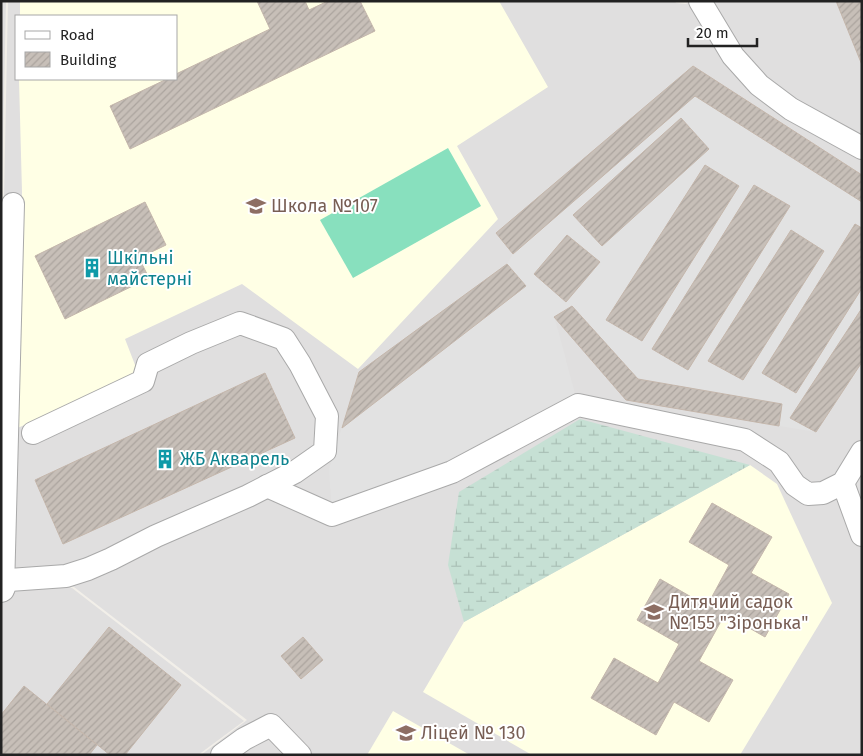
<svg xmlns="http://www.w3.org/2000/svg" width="863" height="756" font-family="'Fira Sans',sans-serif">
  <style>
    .residential { fill: #e0dfdf; fill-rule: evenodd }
    .education { fill: #ffffe5 }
    .wetland { fill: url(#wetland-marsh) }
    .pitch { fill: #88e0be }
    .parking { fill: #e2e2e2 }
    .building { fill: url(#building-hatch); stroke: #c4b6ab }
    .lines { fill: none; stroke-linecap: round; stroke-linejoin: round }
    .minor-casing { stroke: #a9a9a9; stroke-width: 24 }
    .minor { stroke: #fff; stroke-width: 22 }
    .labels { text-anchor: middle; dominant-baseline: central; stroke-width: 4; stroke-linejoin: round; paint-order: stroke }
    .education-label { font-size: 18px; fill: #785e54; stroke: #fff; text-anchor: start }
    .culture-label { font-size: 18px; fill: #0d838f; stroke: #fff; text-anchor: start }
  </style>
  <defs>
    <pattern id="wetland-marsh" width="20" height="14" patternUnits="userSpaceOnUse" patternTransform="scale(1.25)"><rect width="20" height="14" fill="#c6e0d4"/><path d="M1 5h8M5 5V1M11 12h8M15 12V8" fill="none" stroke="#aac0b6"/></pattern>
    <pattern id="building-hatch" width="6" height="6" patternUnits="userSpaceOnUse" patternTransform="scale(1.25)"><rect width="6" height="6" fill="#c7bfb8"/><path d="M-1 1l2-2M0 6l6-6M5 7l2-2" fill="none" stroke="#aba49e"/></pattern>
  </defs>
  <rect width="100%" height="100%" fill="#f2efe9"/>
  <g class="residential">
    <polygon points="1,1 6,1 1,233"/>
    <path d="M8 1H675L676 3 686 4 691 1H862V755H201L247 720 74 587 1 565V345ZM16 16H176V79H16Z"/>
    <polygon points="1,567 72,588 244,721 198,755 1,755"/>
  </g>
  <g class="education">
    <polygon points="20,1 499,1 548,87 457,146 498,219 358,369 242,284 125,339 137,370 129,379 13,430 22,192 19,79 176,79 176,16 20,16"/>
    <polygon points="750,465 777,484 832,603 740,755 532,755 423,692 464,622"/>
    <polygon points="393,711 470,755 367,755"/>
  </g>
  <polygon class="wetland" points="580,419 750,465 464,622 448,565 459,492"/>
  <polygon class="pitch" points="448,148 481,206 353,278 320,220"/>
  <polygon class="parking" points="693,66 862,175 862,362 816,432 626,400 555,319 578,405 332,515 329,469 359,372 507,264 513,254 496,233"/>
  <g class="building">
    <polygon points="257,1 305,1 309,10 328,1 360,1 375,31 130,149 110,106 167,79 176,79 176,74 270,29"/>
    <polygon points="836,1 862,1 862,65"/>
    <polygon points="693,66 862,175 862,202 695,96 513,254 496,233"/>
    <polygon points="681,118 709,149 602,246 573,215"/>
    <polygon points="705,165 739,186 642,341 606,320"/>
    <polygon points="754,185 790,206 688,370 652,349"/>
    <polygon points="145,202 166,245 139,258 149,278 65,319 35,256"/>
    <polygon points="855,224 862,228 862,288 796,393 762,373"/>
    <polygon points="791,230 824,251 743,380 708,361"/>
    <polygon points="567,235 600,262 566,302 534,274"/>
    <polygon points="507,264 526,286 342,428 359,372"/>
    <polygon points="572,306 638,379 782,404 779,426 626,400 554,317"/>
    <polygon points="862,308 862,362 816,432 790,418"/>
    <polygon points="265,373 295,438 63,544 35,480"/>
    <polygon points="712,503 772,537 751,573 789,594 765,637 725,614 699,661 733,680 709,722 674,702 656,735 591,698 614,658 658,683 679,644 637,620 660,579 707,606 729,565 689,542"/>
    <polygon points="109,627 181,685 125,755 110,755 47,704"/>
    <polygon points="303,637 323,660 301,679 281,656"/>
    <polygon points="24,686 97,745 89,755 1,755 1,715"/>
  </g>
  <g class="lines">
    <defs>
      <g id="minor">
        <polyline points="700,1 733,56 759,85 791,109 862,148"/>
        <polyline points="843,483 862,535"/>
        <polyline points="267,486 332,515 452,472 578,405 745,440 779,462 795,485 808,494 823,493 843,483 862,452"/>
        <polyline points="3,590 13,204"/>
        <polyline points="1,591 9,580 66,576 88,569 111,559 156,536 248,496 295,472 325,451 327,416 300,364 284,339 240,323 191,343 148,364 143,381 33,433"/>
        <polyline points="222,755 244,739 271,725 300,755"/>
      </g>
    </defs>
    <use href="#minor" class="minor-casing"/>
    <use href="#minor" class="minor"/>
  </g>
  <defs>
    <symbol id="school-bare" viewBox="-9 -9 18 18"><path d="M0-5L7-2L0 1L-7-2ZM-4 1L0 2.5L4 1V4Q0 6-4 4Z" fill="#8d6e63" stroke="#fff" stroke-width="2.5" paint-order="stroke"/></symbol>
    <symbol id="building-bare" viewBox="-9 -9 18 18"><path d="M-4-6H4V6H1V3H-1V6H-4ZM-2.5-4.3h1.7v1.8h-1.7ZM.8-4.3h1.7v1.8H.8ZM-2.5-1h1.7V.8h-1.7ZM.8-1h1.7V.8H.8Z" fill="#0f9aa8" stroke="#fff" stroke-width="2.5" paint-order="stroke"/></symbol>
  </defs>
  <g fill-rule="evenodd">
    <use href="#school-bare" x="242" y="192" width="28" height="28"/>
    <use href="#building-bare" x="78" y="254" width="28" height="28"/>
    <use href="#building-bare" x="151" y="445" width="28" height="28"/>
    <use href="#school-bare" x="640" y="598" width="28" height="28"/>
    <use href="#school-bare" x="392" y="719" width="28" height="28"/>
  </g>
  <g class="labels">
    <g class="education-label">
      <text x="271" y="206">Школа №107</text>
      <text x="669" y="602">Дитячий садок<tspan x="669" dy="21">№155 "Зіронька"</tspan></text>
      <text x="421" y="733">Ліцей № 130</text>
    </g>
    <g class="culture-label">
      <text x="107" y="258">Шкільні<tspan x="107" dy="21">майстерні</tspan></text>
      <text x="180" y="459">ЖБ Акварель</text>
    </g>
  </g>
  <rect width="863" height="756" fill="none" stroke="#222222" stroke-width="5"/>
  <rect x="15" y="15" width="162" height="65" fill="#ffffff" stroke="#a7a7a7"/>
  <rect x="25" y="31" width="25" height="8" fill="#ffffff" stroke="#a7a7a7"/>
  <text x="60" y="40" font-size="15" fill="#222222">Road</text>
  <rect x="25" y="52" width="25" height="15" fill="url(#building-hatch)" stroke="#a7a7a7"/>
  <text x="60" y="65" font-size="15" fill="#222222">Building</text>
  <path d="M688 38v8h69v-8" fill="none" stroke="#222222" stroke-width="2.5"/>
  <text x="696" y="38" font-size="15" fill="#222222" stroke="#ffffff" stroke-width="4" paint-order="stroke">20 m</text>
</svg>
